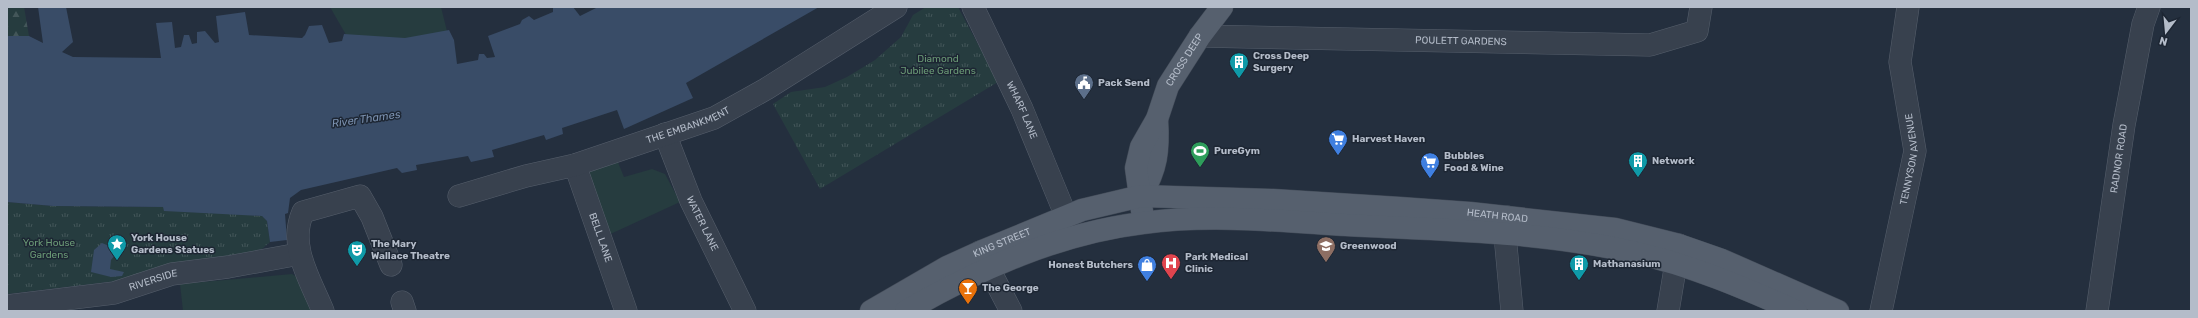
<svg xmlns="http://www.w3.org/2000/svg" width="2198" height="318" font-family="Rubik,sans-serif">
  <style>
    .grass { fill: url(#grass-tufts) }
    .forest { fill: url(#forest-firs) }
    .garden { fill: #263c3f }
    .water { fill: #394c67 }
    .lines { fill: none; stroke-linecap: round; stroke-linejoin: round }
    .minor-casing { stroke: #565f6c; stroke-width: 23 }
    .major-casing { stroke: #414a57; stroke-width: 23 }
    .minor { stroke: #38414e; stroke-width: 22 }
    .major { stroke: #56606e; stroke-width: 22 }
    .labels { text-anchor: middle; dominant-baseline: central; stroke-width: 3; stroke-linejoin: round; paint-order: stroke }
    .street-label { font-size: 10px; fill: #b4bcc9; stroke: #1d2633 }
    .poi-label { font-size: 10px; font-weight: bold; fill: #b4bcc9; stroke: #1d2633; text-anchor: start }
    .park-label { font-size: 10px; fill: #6b9a76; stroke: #1d2633 }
    .water-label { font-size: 11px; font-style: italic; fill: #7c92b1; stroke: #1d2633 }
  </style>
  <defs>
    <pattern id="grass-tufts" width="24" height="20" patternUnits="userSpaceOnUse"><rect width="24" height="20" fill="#263c3f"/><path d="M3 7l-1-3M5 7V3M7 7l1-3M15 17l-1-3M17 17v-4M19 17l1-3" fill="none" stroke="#435659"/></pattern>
    <pattern id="forest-firs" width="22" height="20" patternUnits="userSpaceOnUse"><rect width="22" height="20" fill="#263c3f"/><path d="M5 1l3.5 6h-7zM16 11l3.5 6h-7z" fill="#435659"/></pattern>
  </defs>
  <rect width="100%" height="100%" fill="#242f3e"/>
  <g class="grass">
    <polygon points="926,7 958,7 998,82 820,189 773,104 791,92 825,87 847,77 875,60 901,37 913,15"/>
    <polygon points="7,202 53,206 163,207 262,216 267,221 270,242 262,249 125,280 7,294"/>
  </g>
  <polygon class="forest" points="7,7 24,7 29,36 7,36"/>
  <g class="garden">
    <polygon points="330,7 441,7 455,63 360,59"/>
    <polygon points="617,160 624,177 652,169 665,174 680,202 604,237 583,170"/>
    <polygon points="292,274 305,282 315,311 183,311 180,284"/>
  </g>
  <g class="water">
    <polygon points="38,7 66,7 73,42 62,52 73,57 161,58 156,23 172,22 175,48 181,47 184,35 189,35 192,44 197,43 197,32 205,31 215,43 219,42 216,16 245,12 249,35 302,38 305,35 309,26 322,25 329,43 342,41 344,34 405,38 449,30 454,40 457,64 478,60 479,54 484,54 487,58 495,57 488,36 520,24 522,20 529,16 534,20 553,12 553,7 573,7 580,16 598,7 819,7 686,83 693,98 624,129 617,110 562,128 563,134 546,140 544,135 492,150 494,157 471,162 468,156 416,165 417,170 402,173 397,168 301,190 290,198 288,213 285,214 287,240 270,242 267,221 262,216 164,211 163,207 53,206 7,202 7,36 29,36 43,43"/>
    <polygon points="102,243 119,250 111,260 110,269 124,272 122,276 111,277 91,272 94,250"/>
  </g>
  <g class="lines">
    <defs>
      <g id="minor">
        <path id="s1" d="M973 7 1022 109 1066 216"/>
        <path id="s2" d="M1200 36 1650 45 1697 31 1701 7"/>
        <path id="s3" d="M665 134 691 201 745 311"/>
        <path id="s4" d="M575 165 626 311"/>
        <path id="s5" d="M459 196 526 176 575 165 714 118 766 89 896 7"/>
        <polyline points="1507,217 1506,246 1512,311"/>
        <polyline points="980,252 1011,311"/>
        <polyline points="402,302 405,311"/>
        <path id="s6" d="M7 306 114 293 172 274 228 267 299 254"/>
        <path d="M323 311C310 279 288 246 303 212L360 196 372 217 391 265"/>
        <polyline points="1668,311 1679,245"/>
        <path id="s7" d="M1881 311 1915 151 1900 62 1908 7"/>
        <path id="s8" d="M2097 311 2124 125 2143 24 2149 7"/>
      </g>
      <g id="major">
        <path d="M1141 196C1157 168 1159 151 1157 119"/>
        <path id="s9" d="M1142 211 1136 168 1141 147 1157 119 1168 86 1200 36 1222 7"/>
        <path id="s10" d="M871 311 947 267 980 252 1082 210 1141 196 1273 200 1400 208 1470 213 1615 229 1679 245 1722 260 1838 311"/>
        <path d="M906 311C979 269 1059 233 1143 223 1210 214 1279 221 1346 225 1442 230 1541 231 1636 253 1691 265 1744 288 1796 311"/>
      </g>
    </defs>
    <use href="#minor" class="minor-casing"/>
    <use href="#major" class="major-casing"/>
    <use href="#minor" class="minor"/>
    <use href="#major" class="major"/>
  </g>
  <defs>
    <symbol id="building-pin" viewBox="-11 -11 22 30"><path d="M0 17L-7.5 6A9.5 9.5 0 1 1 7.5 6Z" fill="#0f9aa8" stroke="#1d2633"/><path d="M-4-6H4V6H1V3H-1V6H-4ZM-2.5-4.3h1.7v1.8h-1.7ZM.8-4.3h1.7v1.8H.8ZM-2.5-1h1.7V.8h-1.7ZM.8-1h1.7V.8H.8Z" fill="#fff"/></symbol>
    <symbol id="civic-pin" viewBox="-11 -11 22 30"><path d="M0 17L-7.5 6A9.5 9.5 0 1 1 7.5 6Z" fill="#5c6f8a" stroke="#1d2633"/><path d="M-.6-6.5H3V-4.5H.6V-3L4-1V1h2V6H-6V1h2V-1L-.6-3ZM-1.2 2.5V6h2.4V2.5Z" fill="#fff"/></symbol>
    <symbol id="supermarket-pin" viewBox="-11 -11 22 30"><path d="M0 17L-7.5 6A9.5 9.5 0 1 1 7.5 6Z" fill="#3f7fe0" stroke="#1d2633"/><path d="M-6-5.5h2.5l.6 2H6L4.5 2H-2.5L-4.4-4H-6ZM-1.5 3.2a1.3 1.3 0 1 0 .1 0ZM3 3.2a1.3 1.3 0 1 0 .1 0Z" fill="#fff"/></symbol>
    <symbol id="stadium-pin" viewBox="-11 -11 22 30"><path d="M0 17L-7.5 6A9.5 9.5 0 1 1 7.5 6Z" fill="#2e9e5b" stroke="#1d2633"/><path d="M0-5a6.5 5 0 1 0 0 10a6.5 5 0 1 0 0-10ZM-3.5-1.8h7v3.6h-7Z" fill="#fff"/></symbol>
    <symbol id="sight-pin" viewBox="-11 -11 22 30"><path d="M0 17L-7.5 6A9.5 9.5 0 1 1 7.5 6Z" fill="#0f9aa8" stroke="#1d2633"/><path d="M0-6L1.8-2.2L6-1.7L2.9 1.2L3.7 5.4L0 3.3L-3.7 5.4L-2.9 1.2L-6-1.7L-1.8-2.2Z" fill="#fff"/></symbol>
    <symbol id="school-pin" viewBox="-11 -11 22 30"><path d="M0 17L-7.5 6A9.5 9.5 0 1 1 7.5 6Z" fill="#8d6e63" stroke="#1d2633"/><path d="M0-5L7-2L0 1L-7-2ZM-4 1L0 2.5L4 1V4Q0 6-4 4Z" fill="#fff"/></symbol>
    <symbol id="theatre-pin" viewBox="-11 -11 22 30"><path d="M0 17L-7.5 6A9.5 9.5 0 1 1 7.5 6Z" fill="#0f9aa8" stroke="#1d2633"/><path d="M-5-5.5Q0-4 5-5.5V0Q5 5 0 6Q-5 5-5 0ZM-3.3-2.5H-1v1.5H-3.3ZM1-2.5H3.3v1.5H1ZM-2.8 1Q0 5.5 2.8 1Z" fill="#fff"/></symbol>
    <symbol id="hospital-pin" viewBox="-11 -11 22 30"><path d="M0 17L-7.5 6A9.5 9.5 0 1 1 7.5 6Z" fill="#e0444e" stroke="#1d2633"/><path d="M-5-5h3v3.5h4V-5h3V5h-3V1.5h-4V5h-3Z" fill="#fff"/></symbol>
    <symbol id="shop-pin" viewBox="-11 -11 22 30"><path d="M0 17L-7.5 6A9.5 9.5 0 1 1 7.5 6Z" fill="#3f7fe0" stroke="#1d2633"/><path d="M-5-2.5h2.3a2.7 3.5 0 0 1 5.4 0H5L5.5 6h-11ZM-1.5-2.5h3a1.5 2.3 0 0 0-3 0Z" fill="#fff"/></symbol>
    <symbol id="bar-pin" viewBox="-11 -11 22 30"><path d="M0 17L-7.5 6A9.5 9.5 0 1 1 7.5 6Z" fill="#e8710a" stroke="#1d2633"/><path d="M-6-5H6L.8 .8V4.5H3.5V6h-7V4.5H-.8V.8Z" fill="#fff"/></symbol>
  </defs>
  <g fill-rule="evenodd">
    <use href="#building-pin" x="1228" y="51" width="22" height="30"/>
    <use href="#civic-pin" x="1073" y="72" width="22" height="30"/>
    <use href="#supermarket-pin" x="1327" y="128" width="22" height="30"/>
    <use href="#stadium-pin" x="1189" y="140" width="22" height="30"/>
    <use href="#building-pin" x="1627" y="150" width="22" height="30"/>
    <use href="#supermarket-pin" x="1419" y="151" width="22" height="30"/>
    <use href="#sight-pin" x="106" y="233" width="22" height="30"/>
    <use href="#school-pin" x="1315" y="235" width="22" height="30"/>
    <use href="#theatre-pin" x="346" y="239" width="22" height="30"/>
    <use href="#hospital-pin" x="1160" y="252" width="22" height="30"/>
    <use href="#building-pin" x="1568" y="253" width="22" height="30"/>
    <use href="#shop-pin" x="1136" y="254" width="22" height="30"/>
    <use href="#bar-pin" x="957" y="277" width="22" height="30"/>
  </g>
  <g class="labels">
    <g class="street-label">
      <text stroke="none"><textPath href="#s2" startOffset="261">POULETT GARDENS</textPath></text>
      <text stroke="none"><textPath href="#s9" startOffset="163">CROSS DEEP</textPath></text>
      <text stroke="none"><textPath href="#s1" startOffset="114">WHARF LANE</textPath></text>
      <text stroke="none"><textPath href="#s5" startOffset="240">THE EMBANKMENT</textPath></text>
      <text stroke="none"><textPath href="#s8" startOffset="154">RADNOR ROAD</textPath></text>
      <text stroke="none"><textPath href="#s7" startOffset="155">TENNYSON AVENUE</textPath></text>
      <text stroke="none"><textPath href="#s10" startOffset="652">HEATH ROAD</textPath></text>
      <text stroke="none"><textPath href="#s3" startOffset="97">WATER LANE</textPath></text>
      <text stroke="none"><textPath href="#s4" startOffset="77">BELL LANE</textPath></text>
      <text stroke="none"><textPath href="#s10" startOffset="148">KING STREET</textPath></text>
      <text stroke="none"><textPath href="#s6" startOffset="149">RIVERSIDE</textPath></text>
    </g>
    <g class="poi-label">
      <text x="1253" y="56">Cross Deep<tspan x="1253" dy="12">Surgery</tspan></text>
      <text x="1098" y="83">Pack Send</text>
      <text x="1352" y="139">Harvest Haven</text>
      <text x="1214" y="151">PureGym</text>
      <text x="1444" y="156">Bubbles<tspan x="1444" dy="12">Food &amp; Wine</tspan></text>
      <text x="1652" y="161">Network</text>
      <text x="131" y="238">York House<tspan x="131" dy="12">Gardens Statues</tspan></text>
      <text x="371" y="244">The Mary<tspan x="371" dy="12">Wallace Theatre</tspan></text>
      <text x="1340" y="246">Greenwood</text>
      <text x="1185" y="257">Park Medical<tspan x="1185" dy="12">Clinic</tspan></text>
      <text x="1593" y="264">Mathanasium</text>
      <text x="1133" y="265" text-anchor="end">Honest Butchers</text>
      <text x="982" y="288">The George</text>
    </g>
    <g class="park-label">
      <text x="938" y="59">Diamond<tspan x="938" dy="12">Jubilee Gardens</tspan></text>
      <text x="49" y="243">York House<tspan x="49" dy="12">Gardens</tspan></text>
    </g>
    <g class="water-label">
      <text transform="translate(366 119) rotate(-8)">River Thames</text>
    </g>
  </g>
  <rect width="2198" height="318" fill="none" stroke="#b4bcc9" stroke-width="16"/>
  <g transform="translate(2166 32) rotate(196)" stroke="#1d2633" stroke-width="3" paint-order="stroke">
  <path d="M0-3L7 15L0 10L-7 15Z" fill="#b4bcc9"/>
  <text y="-6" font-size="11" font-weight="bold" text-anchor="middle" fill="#b4bcc9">N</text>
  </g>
</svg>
